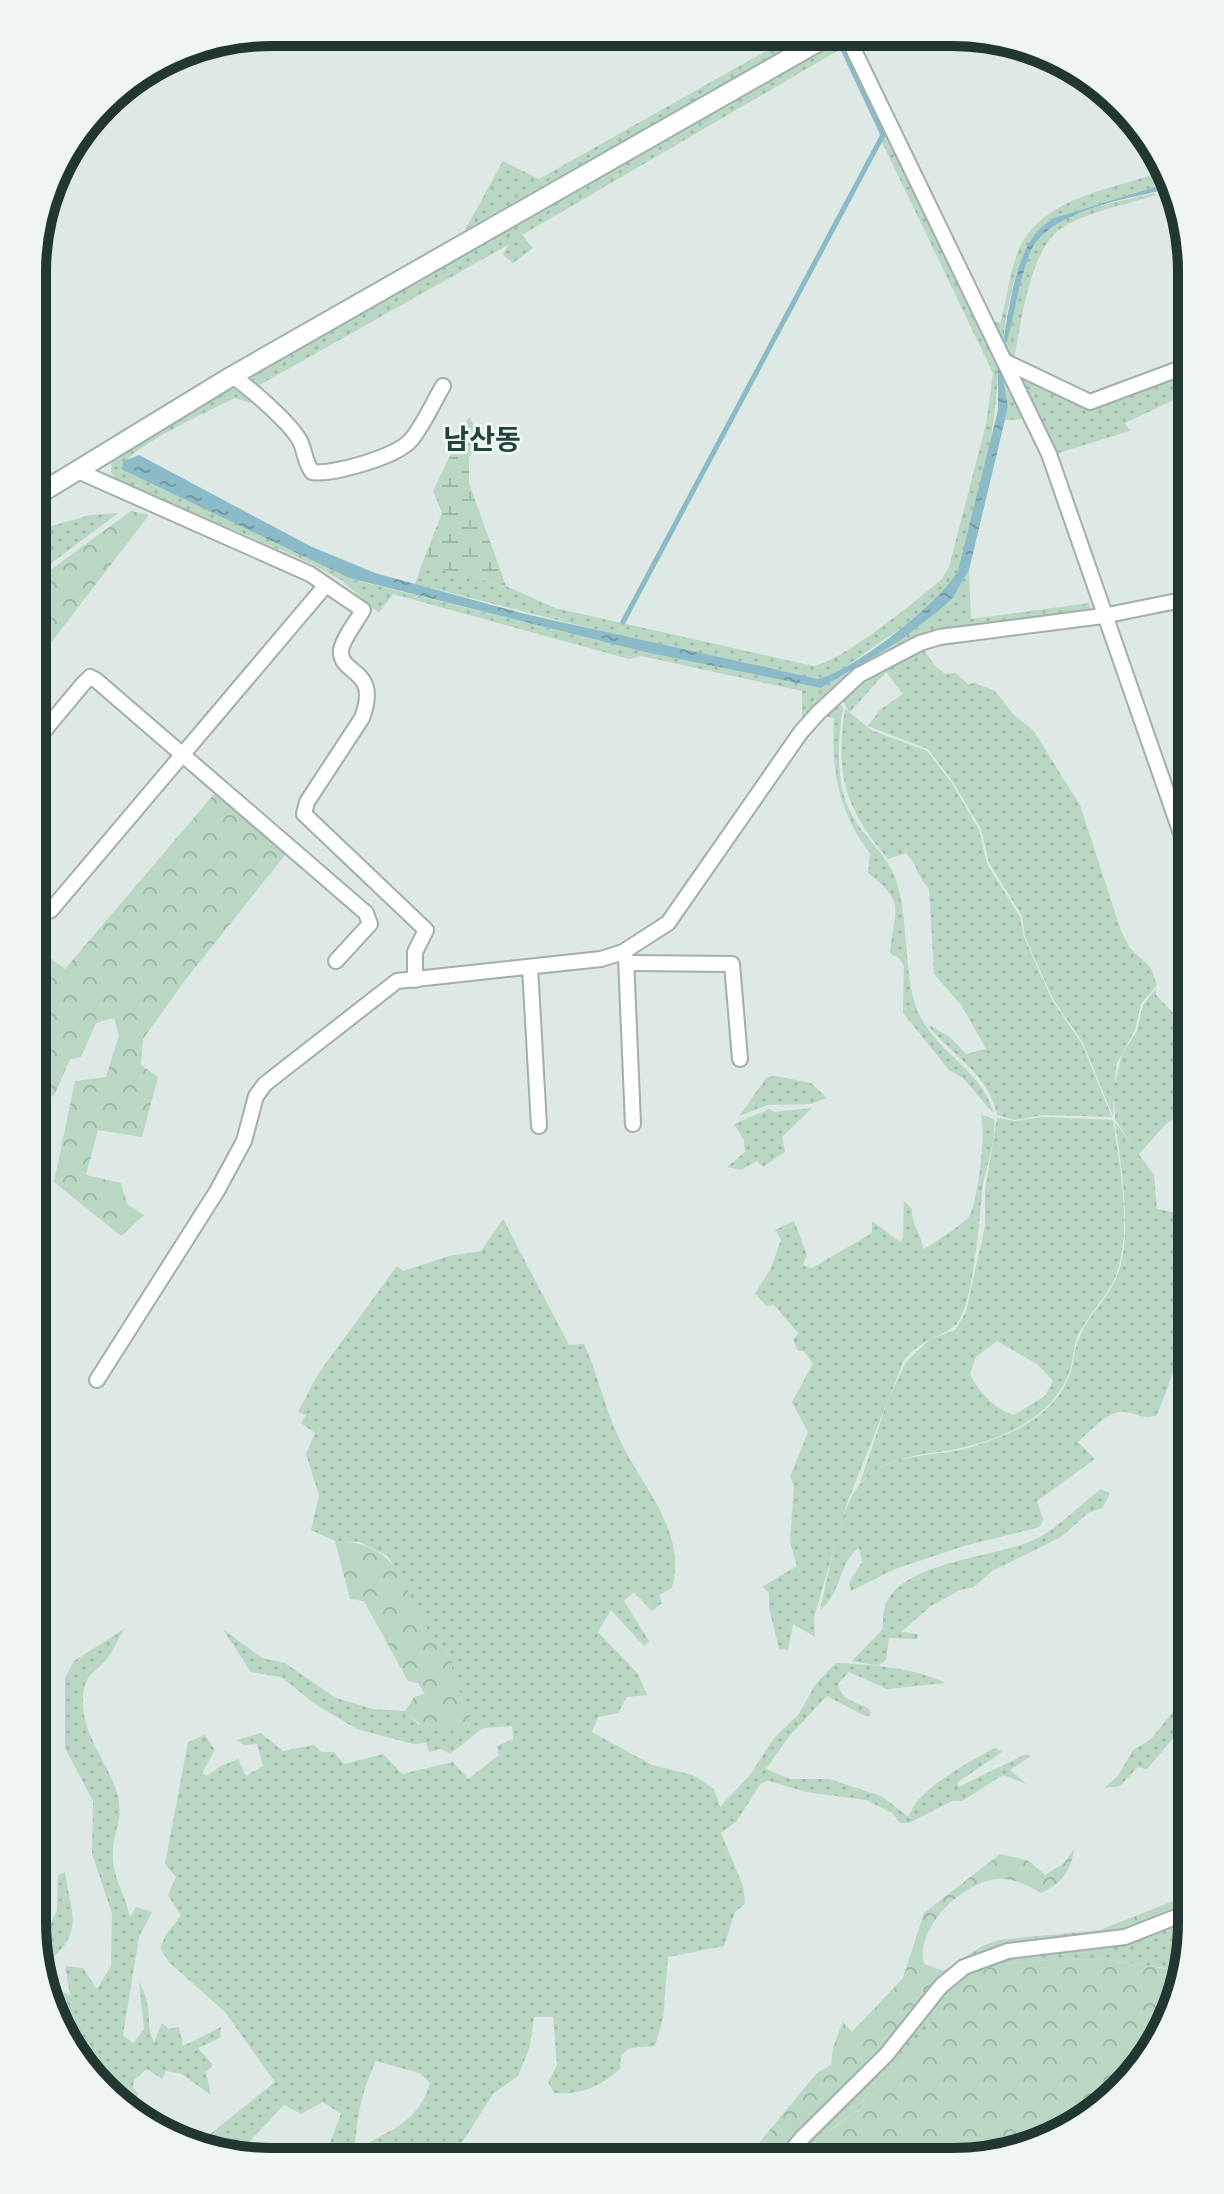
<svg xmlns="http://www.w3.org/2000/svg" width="1224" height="2194" font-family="Jost,'Noto Sans KR',sans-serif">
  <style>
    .green { fill: url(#green-dots); fill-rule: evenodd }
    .forest { fill: url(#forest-crowns) }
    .wetland { fill: url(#wetland-marsh) }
    .water { fill: url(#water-ripples) }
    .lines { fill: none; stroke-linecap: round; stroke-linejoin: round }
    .stream { stroke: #8bbac8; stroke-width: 5 }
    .minor-casing { stroke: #a2afab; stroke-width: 18 }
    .secondary-casing { stroke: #9fb2ad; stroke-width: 22 }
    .minor { stroke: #fff; stroke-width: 14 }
    .secondary { stroke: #fff; stroke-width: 18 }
    .labels { text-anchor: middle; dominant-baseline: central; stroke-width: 6; stroke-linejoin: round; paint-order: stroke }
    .quarter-label { font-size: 28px; font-weight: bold; fill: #20453f; stroke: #eef5f2 }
    .rim { fill: none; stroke: #223632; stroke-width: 10 }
  </style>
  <defs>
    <pattern id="green-dots" width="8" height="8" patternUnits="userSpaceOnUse" patternTransform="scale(2)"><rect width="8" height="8" fill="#b9d7c3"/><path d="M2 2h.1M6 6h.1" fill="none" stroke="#9fb9a8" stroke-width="1.8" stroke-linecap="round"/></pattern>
    <pattern id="forest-crowns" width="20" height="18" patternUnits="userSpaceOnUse" patternTransform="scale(2)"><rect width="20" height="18" fill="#b9d7c3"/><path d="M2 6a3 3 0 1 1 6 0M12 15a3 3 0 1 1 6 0" fill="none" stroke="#9fb9a8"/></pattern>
    <pattern id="wetland-marsh" width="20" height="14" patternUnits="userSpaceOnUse" patternTransform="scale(2)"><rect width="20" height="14" fill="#b9d7c3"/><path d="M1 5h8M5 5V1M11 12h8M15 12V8" fill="none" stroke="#9fb9a8"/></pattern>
    <pattern id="water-ripples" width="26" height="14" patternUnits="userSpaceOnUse" patternTransform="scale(2)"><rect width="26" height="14" fill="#8bbac8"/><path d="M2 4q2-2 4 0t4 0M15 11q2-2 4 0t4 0" fill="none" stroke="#7198a3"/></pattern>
  </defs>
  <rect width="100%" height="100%" fill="#dee8e4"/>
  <g class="green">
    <polygon points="794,35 811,35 465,230 503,161 539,179"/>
    <path d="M843 40 1028 419 1005 420 1008 407 1002 371 998 370C998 413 974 551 951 584 932 609 901 628 875 646 857 658 839 675 818 679L636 640 415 584 422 564 506 586 555 608 813 666C842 662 917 600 942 579L949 567 986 424 993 373 881 140 884 134 841 41Z"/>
    <polygon points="832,44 839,50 522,235 533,248 513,263 503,255 508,245 256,387 251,380 254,375"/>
    <path d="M116 90 84 154 38 229C53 177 76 128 116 90Z"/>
    <path d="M1163 171 1171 182 1054 218C1017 238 1008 304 1003 341H1007C1015 313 1019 279 1031 252 1049 209 1115 204 1154 193L1156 195C1126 205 1089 211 1062 228 1030 247 1021 324 1014 359L1004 353 990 321 1000 323C1007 302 1008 279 1016 257 1037 196 1110 191 1163 171Z"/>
    <polygon points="1192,367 1192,387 1174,400 1125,423 1130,431 1055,454 1021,382 1024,376 1082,403"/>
    <path d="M231 388 241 390 254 400 250 403 235 398C213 409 126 448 121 469L349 578 370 584 645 652 821 688 898 642 952 599 969 570 971 619 1089 603 1091 610 1089 613 957 631 821 700 802 720V691L641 656 629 659 393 594 379 613 341 580 306 561 117 480 111 473 112 459Z"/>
    <polygon points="118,513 34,576 34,531 90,515"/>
    <polygon points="922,647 935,666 945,674 955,673 968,684 975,683 995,691 1015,716 1033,730 1080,805 1121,931 1129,947 1151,968 1157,985 1141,1004 1135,1030 1116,1065 1113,1116 1083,1043 1053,999 1025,937 1022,916 989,863 981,829 953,782 928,749 868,726 881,709 903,694 886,672 849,713 842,698 858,681"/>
    <path d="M837 702 843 707C837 745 834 792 858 825 871 843 889 859 896 880 910 920 902 983 921 1018 941 1055 983 1072 994 1114L963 1078 949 1070 903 1013 904 966 900 959 890 953C894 908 907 903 868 873L870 853C838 811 831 770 834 718L824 716Z"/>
    <path d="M845 709 873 731 927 751 952 783 979 830 987 864 1020 917 1024 937 1052 1000 1082 1044 1112 1117 1044 1115 1015 1120 997 1115C990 1075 950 1054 927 1024L950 1037 966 1054 986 1049 962 1006 934 974 929 889C918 878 917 864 906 853L888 859C845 808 835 776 845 709Z"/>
    <polygon points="1156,989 1156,995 1177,1017 1192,1048 1192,1097 1185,1110 1165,1125 1138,1155 1115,1119 1114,1088 1122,1054 1137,1031 1143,1005"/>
    <polygon points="775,1076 811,1083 827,1098 811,1104 768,1105 739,1116 767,1077"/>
    <polygon points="812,1108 782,1137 785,1152 763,1167 757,1161 741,1170 727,1167 745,1152 744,1140 734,1124 769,1109 774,1112"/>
    <path d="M981 1115 994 1119C996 1144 985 1167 982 1191 980 1218 973 1302 958 1322 947 1337 922 1337 904 1360L846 1506 814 1618 815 1637 793 1624 788 1650 779 1649 769 1608V1593L762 1587 797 1566 790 1542 794 1486 790 1477 808 1432 792 1402 813 1364 804 1351H798L793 1340 798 1333 774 1305 767 1306 755 1294 771 1268 781 1240 775 1230 794 1221 807 1255 803 1265 812 1268 872 1233V1221L900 1242 903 1238 904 1201 912 1209C911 1226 922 1233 923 1249 928 1248 964 1223 968 1218 978 1206 986 1130 981 1115Z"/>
    <path d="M1042 1117 1113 1120C1120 1167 1133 1233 1115 1278 1106 1298 1088 1315 1078 1335 1073 1346 1074 1358 1070 1370 1055 1413 1015 1433 973 1445 931 1457 893 1450 860 1483L888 1400 906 1362 929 1340 955 1330 966 1312 985 1226V1190L997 1118 1015 1121ZM997 1341 1037 1364 1053 1381 1045 1396 1014 1415C994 1409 977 1391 970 1373L976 1357Z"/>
    <path d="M1115 1122 1154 1175 1157 1209 1192 1216V1340L1185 1338 1175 1346 1178 1360 1157 1415C1143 1420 1140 1414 1126 1412 1109 1409 1090 1431 1078 1442L1095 1459 1037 1501 1043 1519 1040 1527 964 1546 895 1569 851 1591 849 1582 862 1562 859 1548C838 1562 842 1594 820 1610 829 1575 838 1509 861 1483 892 1449 935 1459 975 1446 1017 1432 1056 1415 1071 1371 1075 1360 1074 1347 1080 1336 1089 1315 1107 1299 1116 1279 1134 1239 1121 1165 1115 1122Z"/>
    <path d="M503 1219 569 1345 584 1344C598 1374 604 1406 618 1436 640 1485 688 1531 672 1588L659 1595 662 1603 652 1611 634 1592 624 1601 649 1641 644 1646 611 1610 598 1632 638 1674 647 1695 627 1697 618 1713 598 1717 592 1732 652 1765 693 1775 714 1789 720 1807 749 1776 774 1738 799 1714 815 1685 836 1663C866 1664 918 1668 945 1683L887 1689 849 1672 838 1684C842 1702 856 1701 869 1709L871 1715 865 1716 827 1696 790 1735 766 1769 790 1779H829L881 1796 909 1817C915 1790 970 1762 994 1748L1002 1752 958 1782V1787L1026 1754 1031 1756 1010 1770 1027 1784 1003 1775 962 1801H952L909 1823H900L892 1813 866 1800 806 1792 769 1781 761 1783 736 1822 721 1833 743 1886 745 1904 735 1912 724 1946 668 1957 663 2018 655 2046 630 2048 621 2055 620 2069C599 2087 582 2095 554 2093L548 2082 557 2065 553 2017H534L530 2046 518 2076 493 2094 450 2161 355 2160 346 2147 335 2160H323L341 2114 323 2102 301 2114 284 2105 242 2149 251 2160 194 2147 275 2082 225 2012 169 1962 160 1948 167 1933 181 1916 168 1895 176 1877 165 1864 188 1742 205 1735 215 1750 202 1773 207 1776 219 1767 238 1759 246 1776 263 1766 257 1744 244 1745 237 1740 261 1733 283 1751 314 1745 322 1752H334L344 1764 383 1754 402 1774 453 1762 468 1779 499 1755 497 1746 513 1739 512 1726 483 1728 450 1754 441 1749 429 1752 426 1743 413 1744 357 1729 318 1706 281 1677 251 1672 223 1629 262 1658 285 1663 336 1698 373 1709 405 1711 419 1725 452 1674V1656L428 1632 388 1556 359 1542 335 1541 311 1530 319 1495 306 1454 315 1433 301 1423 306 1415 298 1412 318 1374 397 1266 403 1271 449 1256 481 1251ZM376 2061 419 2073 430 2083C418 2123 393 2128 360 2148L355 2144C358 2114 362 2089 376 2061Z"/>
    <path d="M1101 1489 1110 1494 1102 1508 1088 1513 1061 1537 992 1571 974 1587 960 1590 931 1606 901 1632 918 1634 917 1639 889 1638 886 1660 879 1666 852 1661 882 1630C884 1620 882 1610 887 1601 911 1559 1000 1558 1038 1538 1061 1525 1080 1505 1101 1489Z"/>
    <path d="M124 1629C118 1639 113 1652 105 1661 96 1671 87 1674 84 1689 77 1727 103 1755 115 1787 127 1818 111 1832 113 1859 114 1880 126 1896 130 1917L136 1907 152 1912 139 1937 123 2035 133 2043 144 2029 139 1982C154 2007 145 2026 154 2042L162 2023 169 2029 179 2027 183 2046 221 2027 220 2038 198 2048 213 2065 206 2072 211 2095 182 2074 166 2071 162 2079 147 2069 134 2080 133 2088 138 2094 133 2103 134 2114 152 2109 165 2118 160 2131 114 2103 45 1999 40 1970 59 1991 70 1995 65 1966 83 1968 97 1989 111 1966 112 1913 92 1853 93 1801 65 1748V1678L74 1661Z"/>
    <polygon points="1192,1689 1192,1716 1147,1769 1138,1767 1120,1786 1104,1788 1118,1776 1133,1750 1150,1740"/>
    <path d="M65 1872C73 1923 85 1933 40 1969L34 1933 50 1924 57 1911 58 1875Z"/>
    <polygon points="1191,1913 1191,1927 1177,1937 1176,1944 1189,1952 1185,1971 1107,1960 1063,1959 999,1964 937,2006 925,2037 908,2056 858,2110 831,2129 801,2162 785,2162 965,1968"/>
  </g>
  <g class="forest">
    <polygon points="131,511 149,515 33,666 34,582"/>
    <polygon points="198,768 289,850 186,979 143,1039 141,1065 158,1077 142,1137 98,1130 86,1175 121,1183 127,1204 144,1215 121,1236 54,1182 75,1081 106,1077 119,1035 114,1018 96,1023 81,1057 70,1059 54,1096 44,1099 33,1092 33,945 65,969 215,793 193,775"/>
    <path d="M335 1541C399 1543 400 1582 427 1628 432 1639 444 1647 452 1656V1674L470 1714C453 1744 424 1731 405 1711L414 1697 425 1694 418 1683 408 1681 364 1601 350 1599Z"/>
    <path d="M1074 1849C1071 1871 1061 1884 1041 1893 1028 1886 1015 1878 1000 1879 964 1880 915 1927 924 1964L944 1971 982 1946 999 1940 1100 1930 1191 1894V1906L1136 1930 984 1954 901 2033 779 2161H744L817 2073 831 2065 833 2047 843 2022 852 2032 903 1978 924 1913 1000 1854 1029 1861 1045 1875 1064 1863Z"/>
    <path d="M1063 1959 1107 1960 1182 1971C1188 1993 1168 2020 1158 2039 1083 2179 937 2162 801 2162L813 2143 858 2110 908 2056 925 2037 937 2006 966 1977 999 1964Z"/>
  </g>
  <polygon class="wetland" points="469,417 483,441 469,457 469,483 506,586 422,564 442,513 433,491"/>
  <g class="water">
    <path d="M1171 182 1174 188C1134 197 1049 210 1031 251 1019 279 1015 313 1007 342L1003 341C1011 303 1015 239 1054 218Z"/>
    <path d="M998 370 1002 371 1008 407 969 570 952 599 937 612 898 642 821 688 645 652 349 578 121 469 124 461 139 455 310 546 375 573 525 614 818 679C852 672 941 602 958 571L998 410Z"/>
  </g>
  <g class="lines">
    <polyline class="stream" points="623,622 883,135 841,45"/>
    <defs>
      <g id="minor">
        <polyline points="847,36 1049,454 1192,865"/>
        <polyline points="1004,361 1090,402 1192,364"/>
        <path d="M232 376C249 387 293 425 301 443 305 453 305 462 312 472 333 475 396 457 411 440 424 424 433 403 443 386"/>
        <path d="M78 471 310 574 363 610C357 621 343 638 341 650 339 676 381 667 362 718L307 802 304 814 426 930 415 952V980"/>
        <polyline points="33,744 83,684 90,677 96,680 366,913 370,924 336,961"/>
        <polyline points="33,918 51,910 326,585"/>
        <polyline points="626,958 633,1124"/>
        <polyline points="629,963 732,964 740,1059"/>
        <polyline points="530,967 539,1126"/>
        <polyline points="97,1380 217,1191 244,1141 256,1096 265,1084 397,981 601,959 623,952 668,923 801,732 818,713 859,675 920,643 940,637 1103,616 1192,598"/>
        <polyline points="783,2161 802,2138 886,2055 941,1986 964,1967 1008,1951 1125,1937 1191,1911"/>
      </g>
      <polyline id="secondary" points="34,497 232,376 830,35"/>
    </defs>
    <use href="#minor" class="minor-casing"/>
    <use href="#secondary" class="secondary-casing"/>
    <use href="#minor" class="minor"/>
    <use href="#secondary" class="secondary"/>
  </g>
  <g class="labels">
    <g class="quarter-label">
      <text x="482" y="439">남산동</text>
    </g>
  </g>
  <path d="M0 0H1224V2194H0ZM272 46H952A226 226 0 0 1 1178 272V1922A226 226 0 0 1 952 2148H272A226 226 0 0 1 46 1922V272A226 226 0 0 1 272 46Z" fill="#eef5f2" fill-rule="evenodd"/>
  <path class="rim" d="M272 46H952A226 226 0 0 1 1178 272V1922A226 226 0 0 1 952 2148H272A226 226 0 0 1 46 1922V272A226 226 0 0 1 272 46Z"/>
</svg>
